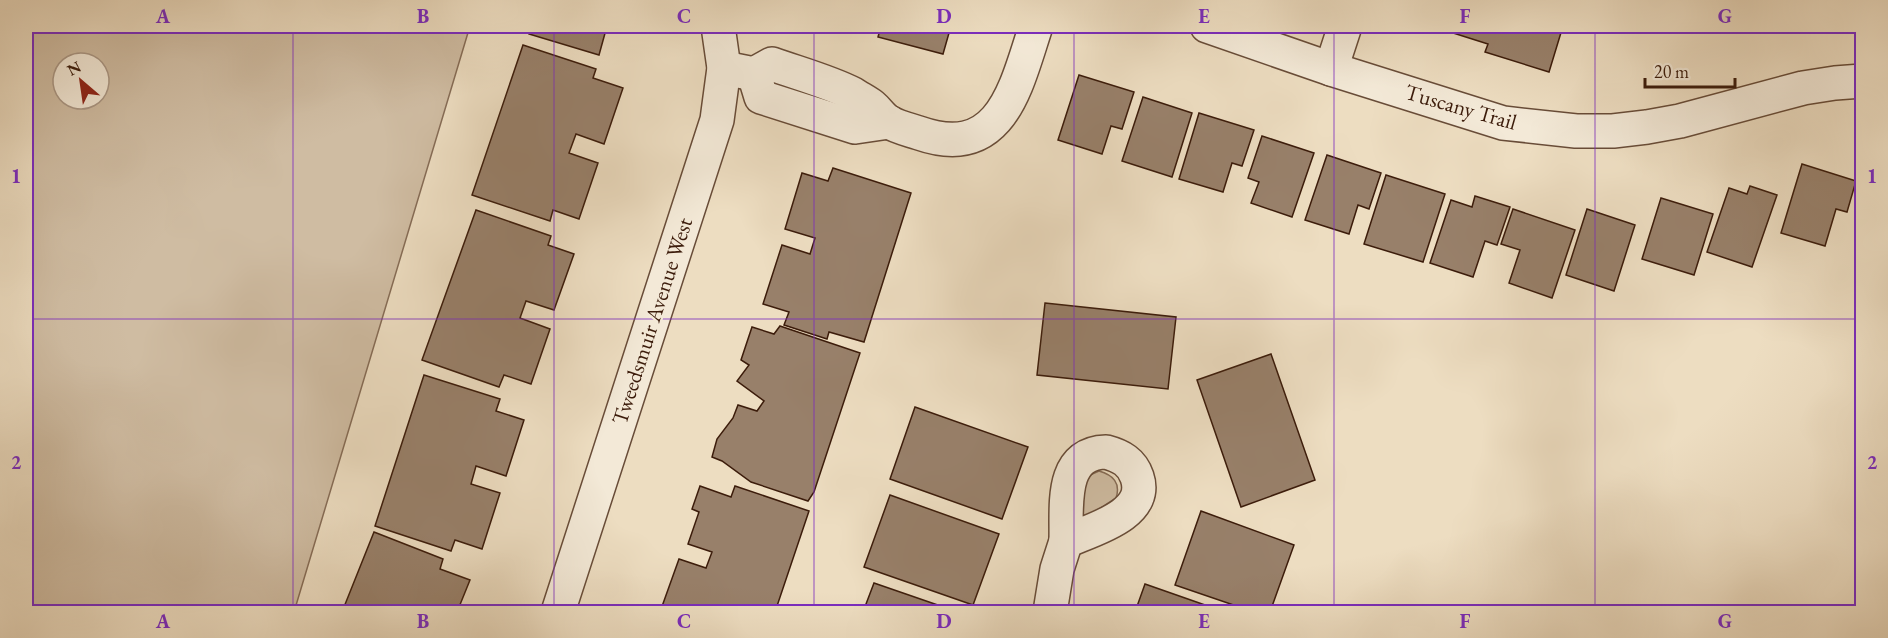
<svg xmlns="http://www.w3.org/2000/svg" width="1888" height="638" font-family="'EB Garamond',serif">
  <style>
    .green { fill: #cfbca2; stroke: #866c56; stroke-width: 1.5; fill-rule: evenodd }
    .building { fill: #98806a; stroke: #3c1c0b; stroke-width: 1.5 }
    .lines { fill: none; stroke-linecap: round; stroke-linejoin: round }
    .minor-casing { stroke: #684c38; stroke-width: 36 }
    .minor { stroke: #f3e9d7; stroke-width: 33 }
    .grid { fill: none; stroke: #7b2cbf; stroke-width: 1.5; stroke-opacity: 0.55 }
    .labels { text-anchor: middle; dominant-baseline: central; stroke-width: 4.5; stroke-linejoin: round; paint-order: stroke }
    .street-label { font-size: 22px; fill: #3c1c0b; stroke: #f3e9d7 }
    .neatline { fill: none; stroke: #7b2cbf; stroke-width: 2 }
    .grid-label { font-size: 20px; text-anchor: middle; font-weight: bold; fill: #7b2cbf }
  </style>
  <rect width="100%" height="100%" fill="#edddc1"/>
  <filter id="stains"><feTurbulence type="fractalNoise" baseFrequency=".00333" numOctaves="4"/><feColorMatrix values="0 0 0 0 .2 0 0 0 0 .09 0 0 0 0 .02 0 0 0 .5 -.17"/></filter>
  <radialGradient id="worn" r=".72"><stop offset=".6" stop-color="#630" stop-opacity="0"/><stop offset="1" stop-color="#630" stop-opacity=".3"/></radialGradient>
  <g class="green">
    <path d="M26 26H470L294 612H26ZM63 63H99V99H63Z"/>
    <path d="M1099 471C1113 475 1121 483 1116 498L1081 521 1077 519 1086 480 1090 475Z"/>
  </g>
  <g class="building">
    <polygon points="531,26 607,26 599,55 529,34"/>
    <polygon points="881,26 951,26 943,54 878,37"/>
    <polygon points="1452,26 1563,26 1549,72 1485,52 1488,44 1450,32"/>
    <polygon points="523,45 596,69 593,78 623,88 604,144 576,134 569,153 598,163 579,219 553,210 550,221 472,195"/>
    <polygon points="1079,75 1134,92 1122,129 1111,126 1102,154 1058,140"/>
    <polygon points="1143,97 1192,113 1172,177 1122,161"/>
    <polygon points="1199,113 1254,130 1242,166 1232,163 1223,192 1179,179"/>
    <polygon points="1262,136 1314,153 1292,217 1251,203 1259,182 1248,178"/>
    <polygon points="1327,155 1381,173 1369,209 1358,205 1349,234 1305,220"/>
    <polygon points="1802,164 1856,181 1847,212 1836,209 1825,246 1781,233"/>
    <polygon points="833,168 911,193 864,342 829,332 827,339 784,325 789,312 763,304 782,245 810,254 815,238 785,229 802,173 828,181"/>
    <polygon points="1386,175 1445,194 1423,262 1364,244"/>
    <polygon points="1750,186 1777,195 1752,267 1707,252 1729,188 1747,194"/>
    <polygon points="1475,196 1510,207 1497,245 1485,241 1473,277 1430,263 1451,200 1472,207"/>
    <polygon points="1661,198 1713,214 1694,275 1642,259"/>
    <polygon points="1513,209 1575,230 1552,298 1509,283 1520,250 1501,244"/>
    <polygon points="1587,209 1635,225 1614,291 1566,275"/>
    <polygon points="476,210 551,236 548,245 574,254 554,310 526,301 520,318 550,329 531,384 504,375 499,387 422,360"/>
    <polygon points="1045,303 1176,317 1168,389 1037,375"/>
    <polygon points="780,326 860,353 814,492 808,501 751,482 722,461 712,457 717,439 733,418 738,405 757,411 764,401 737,381 749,365 741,360 752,327 774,334"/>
    <polygon points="1271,354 1315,480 1241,507 1197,380"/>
    <polygon points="424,375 500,399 496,411 524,420 506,476 476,466 471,484 500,493 482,549 455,540 451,551 375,526"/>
    <polygon points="915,407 1028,447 1002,519 890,479"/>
    <polygon points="700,486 731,497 735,486 809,511 775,612 660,612 679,559 706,568 712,552 688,544 699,512 692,509"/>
    <polygon points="890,495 999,534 973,605 864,567"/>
    <polygon points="1201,511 1294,545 1270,612 1254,612 1175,585"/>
    <polygon points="374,532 443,559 440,569 470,580 457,612 342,612"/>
    <polygon points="874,583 958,612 863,612"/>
    <polygon points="1145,584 1225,612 1135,612"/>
  </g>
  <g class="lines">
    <defs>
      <g id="minor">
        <polyline points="1207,26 1331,69 1503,123 1576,131 1613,131 1647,127 1680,121 1803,88 1835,83 1862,81"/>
        <path d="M724 68 754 74 772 64C797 73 830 82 853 94 859 98 867 102 872 106 878 111 883 119 889 122 897 127 910 130 919 133 1002 162 1016 86 1036 26"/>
        <polyline points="1331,69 1345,26"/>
        <polyline points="754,74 761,97 855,127 889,122"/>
        <path d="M1106 452C1121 456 1132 462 1137 477 1150 515 1091 530 1066 541 1067 507 1059 453 1106 452Z"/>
        <polyline points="558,612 717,120 724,68 718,26"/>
        <polyline points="1050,612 1057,569 1066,541"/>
      </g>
    </defs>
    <use href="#minor" class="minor-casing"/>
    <use href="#minor" class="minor"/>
  </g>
  <path class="grid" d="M293 26V612M554 26V612M814 26V612M1074 26V612M1334 26V612M1595 26V612M26 319H1862"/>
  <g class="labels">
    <g class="street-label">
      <text transform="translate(1461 107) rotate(16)">Tuscany Trail</text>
      <text transform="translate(652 321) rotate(-72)">Tweedsmuir Avenue West</text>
    </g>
  </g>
  <rect width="1888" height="638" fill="none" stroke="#edddc1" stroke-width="66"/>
  <g transform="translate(81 81) rotate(331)"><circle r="28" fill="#f3e9d7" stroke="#aa9785" stroke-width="1.5"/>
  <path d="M0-4.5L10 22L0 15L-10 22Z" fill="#8f2418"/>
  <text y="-9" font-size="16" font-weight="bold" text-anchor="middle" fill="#3c1c0b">N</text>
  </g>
  <path d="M1645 78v9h90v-9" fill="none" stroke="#3c1c0b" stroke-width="3"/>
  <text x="1654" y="78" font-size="18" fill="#3c1c0b" stroke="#f3e9d7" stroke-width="4.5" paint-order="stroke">20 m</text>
  <rect x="33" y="33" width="1822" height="572" class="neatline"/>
  <g class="grid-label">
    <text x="163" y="23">A</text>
    <text x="423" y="23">B</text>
    <text x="684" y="23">C</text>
    <text x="944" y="23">D</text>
    <text x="1204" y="23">E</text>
    <text x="1465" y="23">F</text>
    <text x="1725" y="23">G</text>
    <text x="16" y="183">1</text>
    <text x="1872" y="183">1</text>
    <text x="16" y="469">2</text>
    <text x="1872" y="469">2</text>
    <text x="163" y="628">A</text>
    <text x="423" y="628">B</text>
    <text x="684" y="628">C</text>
    <text x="944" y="628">D</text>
    <text x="1204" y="628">E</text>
    <text x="1465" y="628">F</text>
    <text x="1725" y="628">G</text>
  </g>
  <rect width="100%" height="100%" filter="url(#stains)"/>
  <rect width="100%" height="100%" fill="url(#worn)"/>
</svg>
